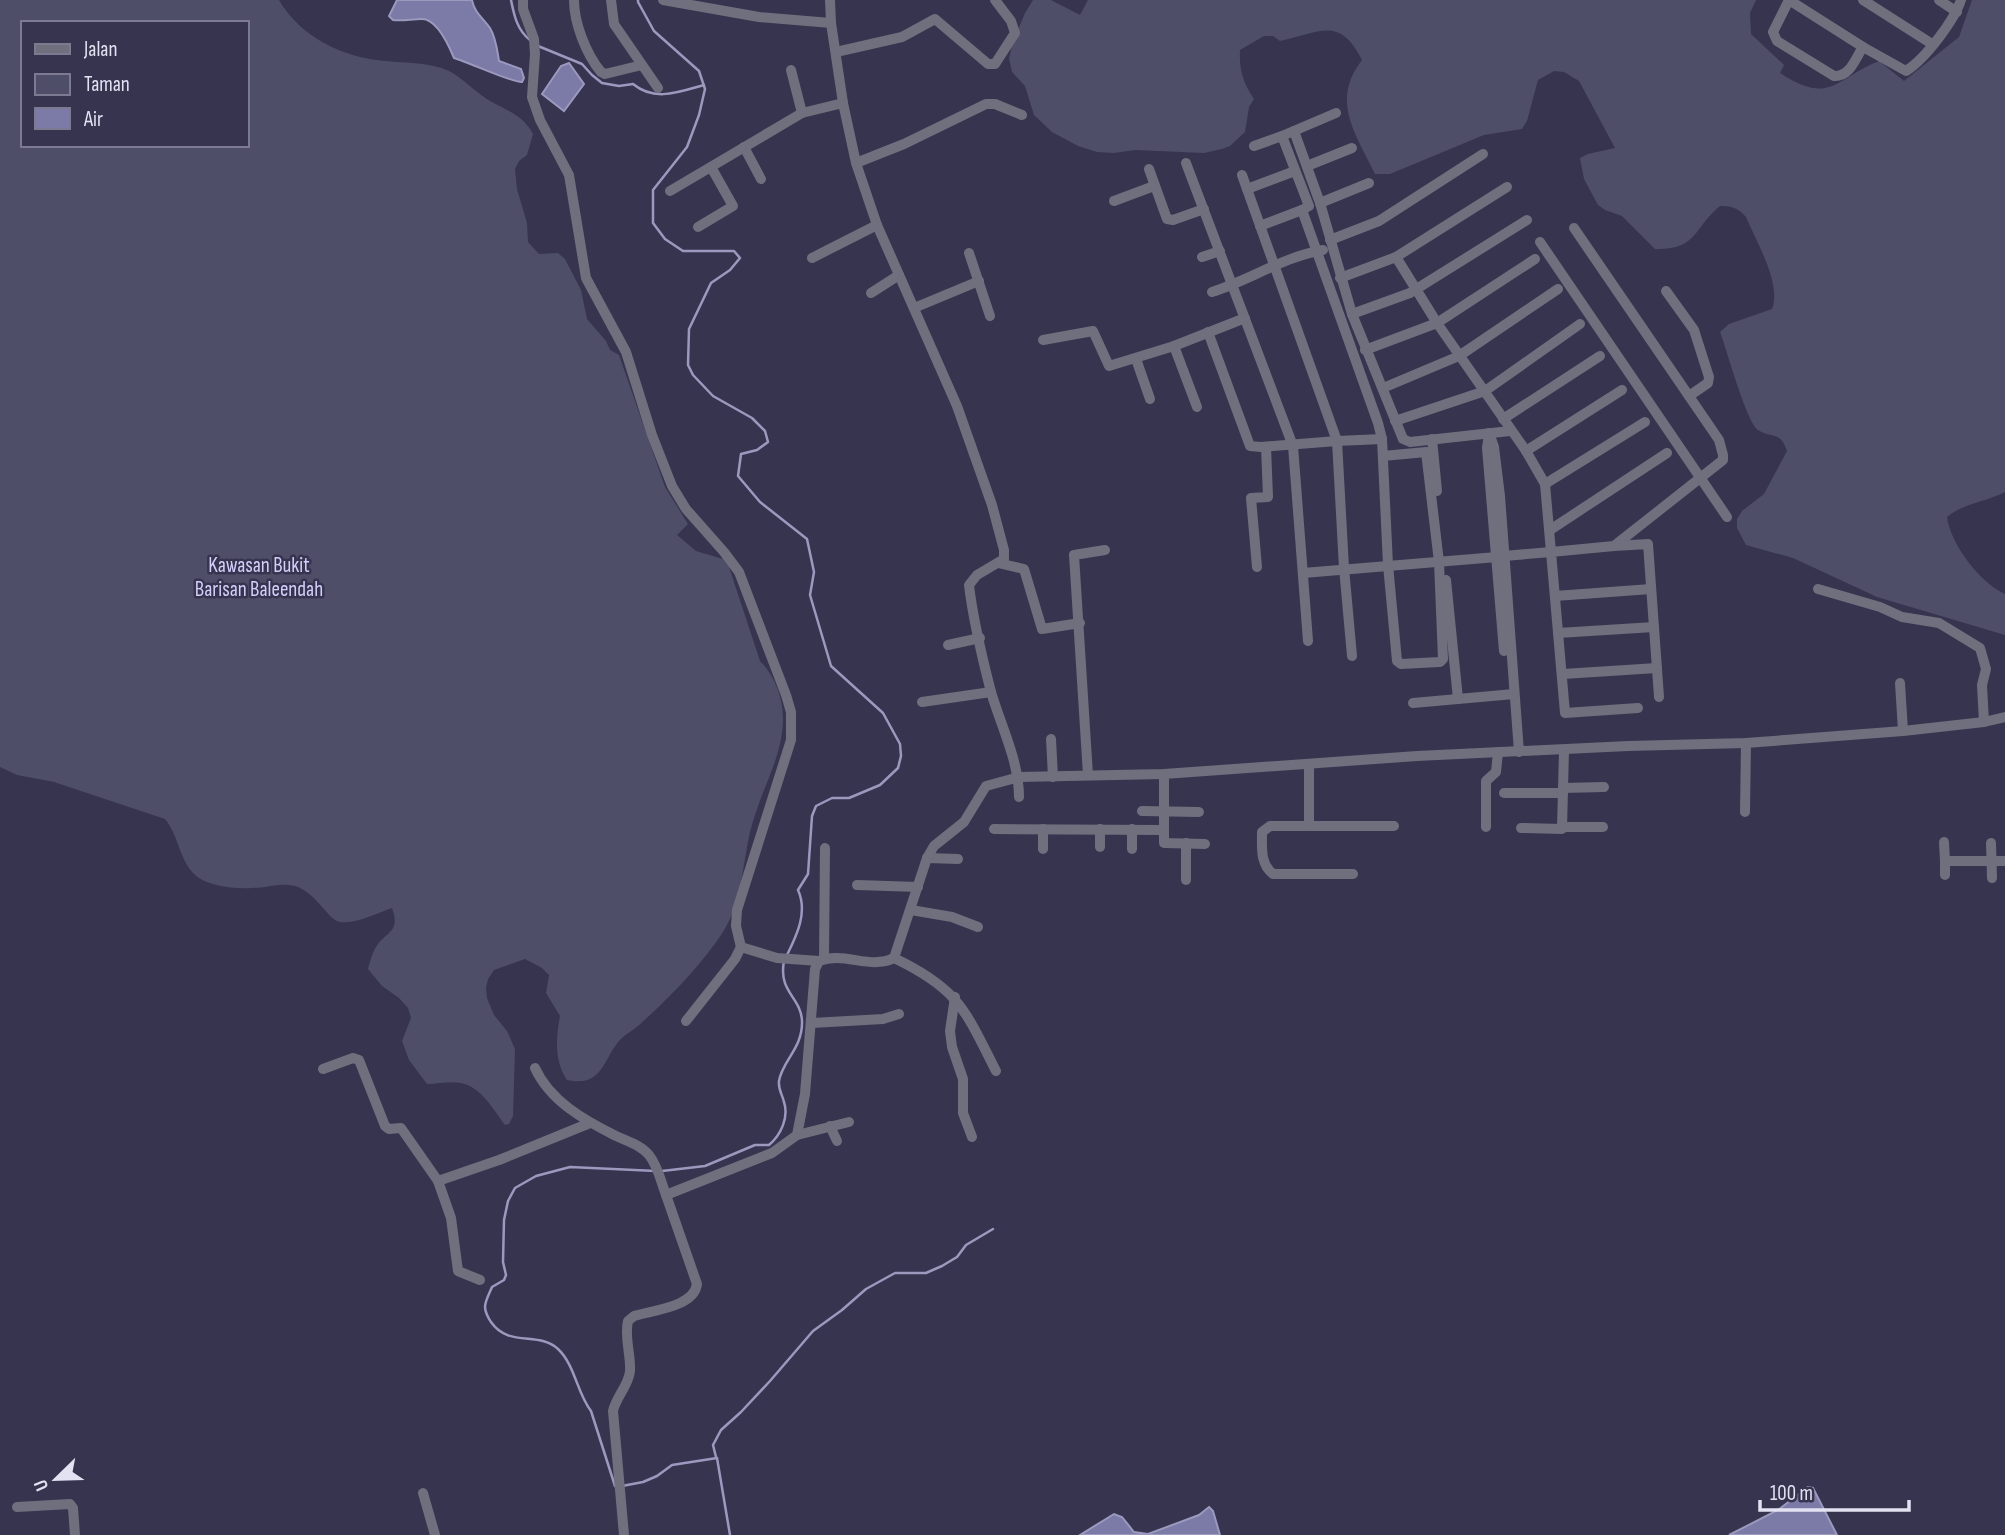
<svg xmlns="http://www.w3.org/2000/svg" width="2005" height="1535" font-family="'Sofia Sans Condensed',sans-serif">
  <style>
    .green { fill: #4f4e68; fill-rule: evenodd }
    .water { fill: #7c7aa7; stroke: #9b99be; stroke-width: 2 }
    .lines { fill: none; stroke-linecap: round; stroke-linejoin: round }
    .stream { stroke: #9b99be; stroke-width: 2.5 }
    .minor { stroke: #6f6f7d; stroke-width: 10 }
    .labels { text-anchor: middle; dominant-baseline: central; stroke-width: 5; stroke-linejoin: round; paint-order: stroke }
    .park-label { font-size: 21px; fill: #d1d0fb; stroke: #36344f }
  </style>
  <rect width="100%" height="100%" fill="#36344f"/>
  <g class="green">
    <path d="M0 0H279C300 37 344 58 386 61 406 63 430 62 449 71 463 78 477 94 492 102 508 111 524 116 533 134L527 155 519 161 515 169 517 189 527 223 528 242 539 254 558 253 565 259 581 290 587 319 606 341 610 350 619 355 665 487 688 524 677 535 696 551 723 559 729 567 760 661C775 676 783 698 783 719 783 753 765 783 755 815 742 852 745 898 723 932 700 967 669 998 638 1026 632 1031 626 1034 621 1039 603 1057 604 1088 567 1080 554 1061 556 1037 560 1016L546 993 549 975 542 968 525 959 494 970 488 979 486 988 487 998 494 1015 507 1031 515 1049 513 1116 509 1124 505 1125C493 1109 481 1087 461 1083 451 1081 438 1084 427 1084L409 1060 402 1041 411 1018 408 1008 399 998 382 986 368 969C370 962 372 953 376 947 386 931 401 933 392 908 377 913 357 924 340 922 328 920 316 892 295 886 279 882 267 888 252 888 237 889 213 887 199 878 179 864 180 837 165 819L54 782 17 775 0 767ZM23 23H247V145H23Z"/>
    <path d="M1033 0H1051L1080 15 1088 0H1756L1750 13 1751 34 1784 65 1780 73C1831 106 1834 79 1879 61L1904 81 1959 37 1972 0H2005V492C1986 502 1964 503 1947 517 1950 543 1980 583 2005 594V635L1877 597 1793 558 1746 545 1737 528V519L1742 511 1764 494 1787 451C1780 430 1772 439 1758 430 1746 421 1727 350 1720 332L1729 324 1772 309C1782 284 1756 241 1746 217 1738 208 1732 206 1720 206 1693 228 1698 250 1655 249L1622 216 1605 210 1598 205 1584 179 1580 158 1588 154 1615 148 1579 81 1564 72 1554 71 1538 80 1527 121 1522 129 1484 135 1390 174H1375C1356 134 1330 101 1362 60 1339 15 1320 33 1280 41L1273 36H1264L1240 50C1239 70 1243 82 1254 99L1249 107 1245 132 1230 146 1222 149 1204 153 1135 150 1114 153 1097 152 1078 146 1052 132 1034 115 1025 86 1012 72 1009 58 1013 42 1025 13Z"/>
  </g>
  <g class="water">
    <path d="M397 0H472C474 12 483 18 490 28 496 38 497 49 499 61L521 69 524 78 522 82C513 83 468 62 454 58 449 46 437 19 422 19 412 19 403 21 393 20L389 16Z"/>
    <polygon points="569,63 584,84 564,111 542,94 561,66"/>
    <polygon points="1808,1487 1813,1488 1837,1535 1729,1535 1778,1510"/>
    <polygon points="1209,1507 1213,1511 1220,1535 1080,1535 1114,1514 1122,1517 1134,1532 1148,1534 1199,1515"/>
  </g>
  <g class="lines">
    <g class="stream">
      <path d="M511 0C514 15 517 30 530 40"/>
      <path d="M638 0V2L654 31 699 71 705 89 699 115 687 147 653 190V223L665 239 683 251H734L740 258 730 270 711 283 689 329 688 365 693 375 713 396 752 418 765 431 768 442 757 450 741 454 738 476 760 502 807 539 814 572 810 595 831 666 883 713 900 744 901 756 898 768 880 785 849 798H832L816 806 812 816 808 874 798 890C808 912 797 935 787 955"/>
      <path d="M538 46 582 64 592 75 602 83 619 86 633 84C655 102 679 92 704 85"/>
      <path d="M662 1171 705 1166 755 1145H769C781 1135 789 1117 784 1102 782 1094 778 1089 779 1081 782 1061 803 1048 802 1021 801 997 778 992 784 961"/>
      <polyline points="716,1457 713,1445 721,1430 741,1412 770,1381 813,1331 842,1310 866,1289 895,1273 926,1273 942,1266 957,1257 966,1245 993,1229"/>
      <path d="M615 1486 591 1411C577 1393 575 1365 558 1349 539 1331 509 1348 491 1322 488 1318 485 1311 485 1307 485 1301 490 1292 492 1287L504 1280 506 1275 503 1262 504 1220 508 1201 515 1188 536 1176 570 1167 656 1171"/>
      <polyline points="622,1486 643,1482 657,1476 672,1465 717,1458 730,1535"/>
    </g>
    <g class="minor">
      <polyline points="523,0 523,9 534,39 535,54 532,97 540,120 569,175 586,278 626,352 652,435 672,486 686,509 724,552 739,572 786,695 791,712 791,740 737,910 736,926 741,947 777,958 819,961"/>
      <path d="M574 0C574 23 586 54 601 72L605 74 642 65"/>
      <polyline points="611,0 614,24 658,88"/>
      <path d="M663 0 759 17 831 23 843 103 856 163 877 225 957 406 992 505 1004 550V559L977 575 969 585C973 620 982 657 991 692 1001 726 1019 761 1019 797"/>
      <polyline points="830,0 831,23"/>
      <path d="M1789 0 1863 47 1906 71C1925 59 1954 21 1961 0"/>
      <path d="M1789 0 1773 32 1777 41 1834 76C1850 77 1855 59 1863 47"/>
      <polyline points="1863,0 1932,44"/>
      <polyline points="1939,0 1957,12"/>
      <polyline points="836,52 902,37 935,19 988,64 995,64 1015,33 1011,21 995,0"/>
      <polyline points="791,70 802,113"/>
      <polyline points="1336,113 1282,136 1309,206 1302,210 1378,423 1382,439 1388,565 1397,661 1401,664 1440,662 1443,659 1439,562 1426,452 1383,456"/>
      <polyline points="1294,131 1320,203 1352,314 1403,439 1410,442 1510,431"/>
      <polyline points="1254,146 1282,136"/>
      <polyline points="744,147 761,179"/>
      <polyline points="856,163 904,144 986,104 995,104 1022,115"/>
      <polyline points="1186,163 1293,446 1308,641"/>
      <polyline points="1307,166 1352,148"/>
      <polyline points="1149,169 1167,219 1173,220 1204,209"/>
      <polyline points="1242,175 1337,441 1382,439"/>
      <polyline points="1247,189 1295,171"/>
      <polyline points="670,191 802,113 843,103"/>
      <polyline points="1114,201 1154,186"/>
      <polyline points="1320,203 1369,183"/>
      <polyline points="1260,226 1302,210"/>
      <polyline points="698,227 733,206 711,167"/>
      <polyline points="1574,228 1719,440 1723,455 1723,460 1614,546 1551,552 1565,713 1638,708"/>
      <polyline points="1330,240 1379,221 1483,154"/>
      <polyline points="1540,242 1727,517"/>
      <polyline points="969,253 990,316"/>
      <polyline points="1202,257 1220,251"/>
      <polyline points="1396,257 1437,323 1526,451 1545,484 1551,552 1504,556"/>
      <polyline points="812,258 877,225"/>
      <polyline points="1340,278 1396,257 1507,187"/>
      <polyline points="1666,291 1694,330 1709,377 1708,383 1689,396"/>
      <path d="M1212 292C1250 280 1283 257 1323 250"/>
      <polyline points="871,293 899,275"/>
      <polyline points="914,308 979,281"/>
      <polyline points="1352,314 1410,293 1527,220"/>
      <polyline points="1208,332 1250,446 1261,447 1337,441 1344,568 1352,656"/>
      <polyline points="1043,340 1093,331 1109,366 1174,346 1245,318"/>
      <polyline points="1174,346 1197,407"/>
      <polyline points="1365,350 1437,323 1535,259"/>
      <polyline points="1136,359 1150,399"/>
      <polyline points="1383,388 1459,356 1558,289"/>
      <polyline points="1503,419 1600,356"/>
      <polyline points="1395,421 1485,391 1580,324"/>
      <polyline points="1489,433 1494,447 1500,496 1519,752"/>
      <polyline points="1489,434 1487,448 1504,651"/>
      <polyline points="1432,439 1437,491"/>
      <polyline points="1526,451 1622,390"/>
      <polyline points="1545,484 1645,422"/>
      <polyline points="1550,530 1667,453"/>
      <polyline points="1614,546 1648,544 1659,697"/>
      <polyline points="998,563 1024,569 1042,629 1080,623"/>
      <polyline points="1257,567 1251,498 1268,497 1266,447"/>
      <polyline points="1303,573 1497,557"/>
      <polyline points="1446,580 1458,699"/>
      <polyline points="1818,589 1880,607 1902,617 1939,623 1980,648 1986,669 1982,685 1984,722"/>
      <polyline points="1555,596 1651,589"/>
      <polyline points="1558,633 1654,627"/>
      <polyline points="948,645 980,638"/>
      <polyline points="1563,674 1657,668"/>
      <polyline points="1900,683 1903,731"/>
      <polyline points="922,702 991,692"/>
      <polyline points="1413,703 1514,694"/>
      <polyline points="1051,739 1053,777"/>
      <polyline points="1309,764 1309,826 1394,826"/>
      <polyline points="1164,774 1164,843 1205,844"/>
      <polyline points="1088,775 1074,555 1105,550"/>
      <polyline points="1563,788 1604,787"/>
      <polyline points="1504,793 1563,793"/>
      <polyline points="1142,811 1199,812"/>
      <polyline points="1745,812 1746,743"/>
      <path d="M1309 826H1270L1262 832C1262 848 1260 864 1273 874H1353"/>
      <polyline points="1486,827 1486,781 1496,772 1498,752"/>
      <polyline points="1562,827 1603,827"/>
      <polyline points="1521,828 1562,829 1564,750"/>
      <polyline points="994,829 1164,830"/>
      <polyline points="1132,829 1132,849"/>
      <polyline points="1944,842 1945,861"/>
      <polyline points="1991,843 1992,878"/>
      <polyline points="1100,847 1100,829"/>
      <polyline points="1043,849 1043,829"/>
      <polyline points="927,858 958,859"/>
      <polyline points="1945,875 1945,861 2005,861"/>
      <polyline points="1186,880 1186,843"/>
      <polyline points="857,885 918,887"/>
      <polyline points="911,910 952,917 978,927"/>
      <path d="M894 958C959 989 965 1010 996 1071"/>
      <polyline points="824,959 825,848"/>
      <polyline points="955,997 950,1031 952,1047 963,1079 963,1113 972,1137"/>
      <polyline points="686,1021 735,959 741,947"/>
      <polyline points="812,1023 883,1019 899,1014"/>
      <path d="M535 1068C550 1101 584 1120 616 1136 627 1141 641 1145 649 1155 658 1166 661 1182 666 1195"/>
      <polyline points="323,1069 353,1058 359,1060 385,1126 389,1129 401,1128 438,1181 451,1218 458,1271 480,1280"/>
      <polyline points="830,1126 837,1141"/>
      <polyline points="797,1135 849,1122"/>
      <polyline points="438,1181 499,1160 590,1123"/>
      <polyline points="423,1493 435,1535"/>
      <polyline points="17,1507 70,1504 73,1508 75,1535"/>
      <path d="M624 1535 613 1411C616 1397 629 1385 630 1371 631 1354 624 1337 628 1321L634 1316C653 1310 694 1307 697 1284L666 1195 772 1153 797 1135 805 1094 815 969 819 961C844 951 870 970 894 958L927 858 934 846 964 822 986 786 1019 777 1164 774 1417 756 1628 746 1746 743 1903 731 1984 722 2005 717"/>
    </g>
  </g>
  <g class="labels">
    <g class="park-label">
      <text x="259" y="565">Kawasan Bukit<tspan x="259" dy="24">Barisan Baleendah</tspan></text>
    </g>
  </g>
  <rect x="21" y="21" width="228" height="126" fill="#36344f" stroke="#7b7a91" stroke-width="2"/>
  <rect x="35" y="44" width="35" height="10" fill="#6f6f7d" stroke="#7b7a91" stroke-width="2"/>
  <text x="84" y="56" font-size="21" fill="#e2e2f3">Jalan</text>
  <rect x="35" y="74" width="35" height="21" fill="#4f4e68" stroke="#7b7a91" stroke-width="2"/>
  <text x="84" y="91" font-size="21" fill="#e2e2f3">Taman</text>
  <rect x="35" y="108" width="35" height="21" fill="#7c7aa7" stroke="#7b7a91" stroke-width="2"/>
  <text x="84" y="126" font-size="21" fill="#e2e2f3">Air</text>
  <g transform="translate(56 1479) rotate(247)" stroke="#36344f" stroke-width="5" paint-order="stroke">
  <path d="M0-5L12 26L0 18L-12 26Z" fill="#e2e2f3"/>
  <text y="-10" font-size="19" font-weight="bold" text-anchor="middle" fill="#e2e2f3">U</text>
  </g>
  <path d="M1760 1500v10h149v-10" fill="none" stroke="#e2e2f3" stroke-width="3.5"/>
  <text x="1770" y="1500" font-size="21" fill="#e2e2f3" stroke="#36344f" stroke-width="5" paint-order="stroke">100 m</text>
</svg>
